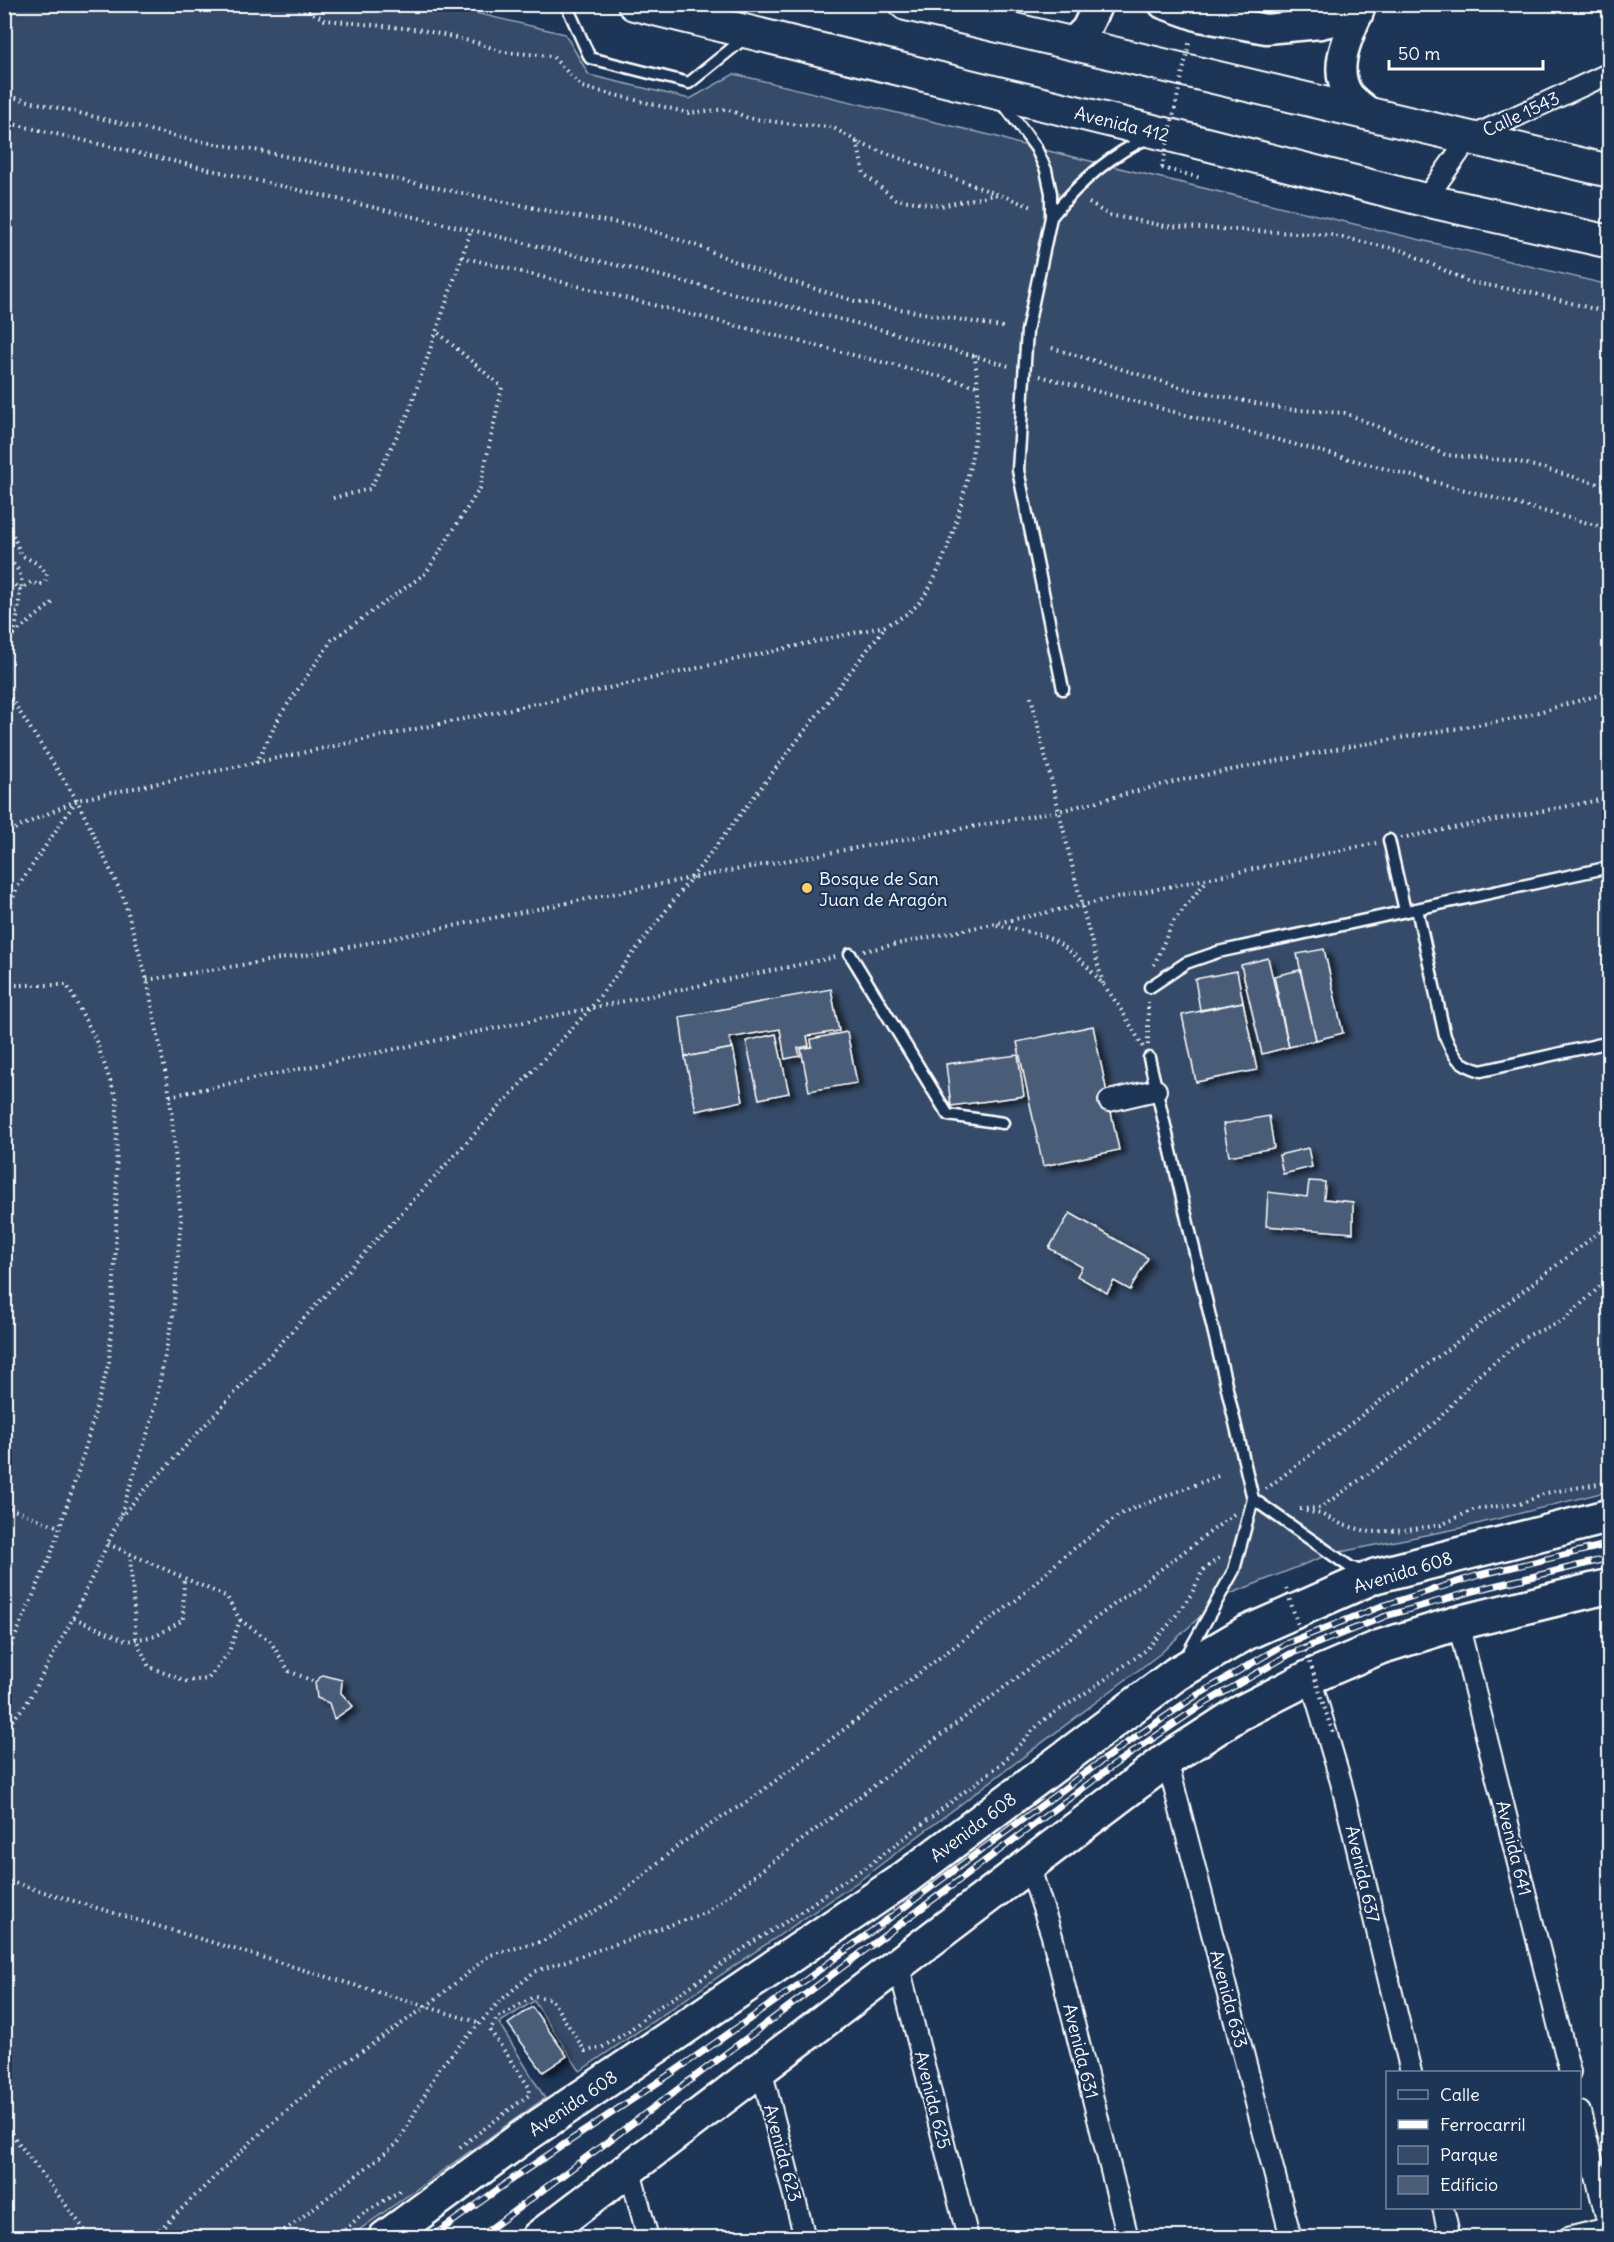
<svg xmlns="http://www.w3.org/2000/svg" width="1614" height="2242" font-family="Delius,sans-serif">
  <style>
    .green { fill: #364b69; stroke: #9aa5b4; stroke-width: 1.5 }
    .building { fill: #4a5d79; stroke: #fff; stroke-width: 1.5; filter: url(#shadow) }
    .lines { fill: none; stroke-linecap: round; stroke-linejoin: round }
    .lane-casing { stroke: #fff; stroke-width: 15 }
    .street-casing { stroke: #fff; stroke-width: 24 }
    .secondary-casing { stroke: #fff; stroke-width: 33 }
    .primary-casing { stroke: #fff; stroke-width: 36 }
    .highway-casing { stroke: #fff; stroke-width: 38 }
    .path { stroke: #fff; stroke-width: 4; stroke-dasharray: 1.5 4.5; stroke-linecap: butt }
    .lane { stroke: #1d3557; stroke-width: 10 }
    .street { stroke: #1d3557; stroke-width: 20 }
    .secondary { stroke: #1d3557; stroke-width: 28 }
    .primary { stroke: #1d3557; stroke-width: 32 }
    .highway { stroke: #1d3557; stroke-width: 33 }
    .rail-casing { stroke: #fff; stroke-width: 7 }
    .rail { stroke: #1d3557; stroke-width: 4.5; stroke-dasharray: 14; stroke-linecap: butt }
    .path-bridge { stroke: #fff; stroke-width: 4; stroke-dasharray: 1.5 4.5; stroke-linecap: butt }
    .poi-dot { fill: #ffd166; stroke: #1d3557; stroke-width: 2 }
    .labels { text-anchor: middle; dominant-baseline: central; stroke-width: 4.5; stroke-linejoin: round; paint-order: stroke }
    .street-label { font-size: 18px; fill: #fff; stroke: #1d3557 }
    .poi-label { font-size: 18px; fill: #fff; stroke: #1d3557; text-anchor: start }
  </style>
  <defs>
    <filter id="shadow"><feDropShadow dx="6" dy="4" stdDeviation="3" flood-color="#0009"/></filter>
  </defs>
  <rect width="100%" height="100%" fill="#1d3557"/>
  <filter id="ink" filterUnits="userSpaceOnUse"><feTurbulence type="fractalNoise" baseFrequency=".0167" numOctaves="2"/><feDisplacementMap in="SourceGraphic" scale="12" xChannelSelector="R" yChannelSelector="G"/><feConvolveMatrix kernelMatrix="1 2 1 2 8 2 1 2 1" color-interpolation-filters="sRGB"/></filter>
  <g filter="url(#ink)">
    <polygon class="green" points="5,5 442,5 565,34 589,75 690,99 734,74 998,137 1015,143 1609,285 1609,1491 1461,1528 1330,1554 1220,1598 1161,1653 859,1881 580,2071 534,2001 499,2023 545,2098 349,2237 5,2237"/>
    <g class="building">
      <polygon points="1324,949 1343,1033 1316,1040 1297,954"/>
      <polygon points="1268,958 1289,1047 1262,1054 1241,965"/>
      <polygon points="1300,970 1316,1040 1289,1047 1274,976"/>
      <polygon points="1237,971 1243,1002 1200,1010 1195,979"/>
      <polygon points="831,989 839,1031 807,1036 809,1046 798,1048 800,1056 785,1059 780,1029 729,1038 733,1048 685,1057 680,1017"/>
      <polygon points="1243,1002 1257,1070 1196,1082 1182,1015"/>
      <polygon points="1093,1026 1119,1150 1043,1166 1017,1042"/>
      <polygon points="847,1032 857,1083 809,1091 801,1049 812,1047 811,1039"/>
      <polygon points="776,1034 789,1093 759,1099 746,1041"/>
      <polygon points="733,1048 743,1101 696,1111 685,1057"/>
      <polygon points="1018,1055 1024,1096 951,1106 946,1064"/>
      <polygon points="1269,1116 1274,1148 1229,1156 1223,1124"/>
      <polygon points="1308,1148 1312,1167 1283,1174 1279,1155"/>
      <polygon points="1309,1181 1325,1182 1324,1199 1353,1202 1353,1233 1266,1226 1268,1192 1307,1197"/>
      <polygon points="1070,1213 1148,1258 1130,1290 1114,1281 1107,1293 1077,1276 1082,1267 1049,1248"/>
      <polygon points="323,1675 342,1680 341,1693 353,1706 334,1719 329,1703 317,1698 315,1682"/>
      <polygon points="532,2007 567,2056 543,2072 508,2024"/>
    </g>
    <g class="lines">
      <defs>
        <g id="lane">
          <polyline points="566,4 590,58 689,83 746,37"/>
          <polyline points="1002,102 1036,148 1046,170 1051,193 1051,217 1027,331 1018,470 1063,689"/>
          <path d="M1051 217C1077 185 1109 155 1148 138"/>
          <polyline points="1389,840 1405,911"/>
          <path d="M1417 909 1445 1036C1454 1058 1458 1064 1481 1071L1610 1042"/>
          <polyline points="850,954 948,1115 1003,1123"/>
          <polyline points="1150,987 1186,963 1218,952 1610,867"/>
          <polyline points="1149,1058 1253,1499 1234,1570 1186,1657"/>
          <polyline points="1253,1499 1350,1567 1365,1573"/>
        </g>
        <g id="street">
          <polyline points="1425,200 1469,138 1610,73"/>
          <polyline points="1109,1101 1156,1090"/>
          <polyline points="1458,1623 1570,2072"/>
          <polyline points="1310,1677 1341,1782 1411,2072"/>
          <polyline points="1167,1760 1291,2238"/>
          <polyline points="1029,1865 1052,1936 1128,2238"/>
          <polyline points="898,1963 968,2238"/>
          <polyline points="761,2069 805,2238"/>
          <polyline points="1580,2112 1610,2232"/>
          <polyline points="629,2167 648,2238"/>
          <polyline points="1443,2208 1450,2238"/>
          <polyline points="1568,2238 1608,2228"/>
        </g>
        <g id="secondary">
          <polyline points="1163,4 1200,17 1266,29 1321,24 1358,15"/>
          <path d="M1362 4C1351 32 1330 67 1349 95 1355 102 1364 108 1371 114"/>
          <polyline points="1072,43 1086,29 1098,4"/>
        </g>
        <g id="primary">
          <polyline points="634,4 1206,144 1425,200 1610,242"/>
          <polyline points="906,4 1610,171"/>
        </g>
        <g id="highway">
          <polyline points="385,2238 523,2137 905,1878 1176,1674 1246,1633 1375,1576 1610,1516"/>
          <polyline points="538,2238 1167,1760 1238,1714 1310,1677 1380,1647 1458,1623 1610,1586"/>
        </g>
      </defs>
      <use href="#lane" class="lane-casing"/>
      <use href="#street" class="street-casing"/>
      <use href="#secondary" class="secondary-casing"/>
      <use href="#primary" class="primary-casing"/>
      <use href="#highway" class="highway-casing"/>
      <g class="path">
        <polyline points="298,4 325,20 422,30 478,43 503,52 552,56 582,87 689,113 727,109 748,118 799,125 832,127 861,144 1035,208"/>
        <polyline points="4,95 191,140 260,151 573,216 637,226 698,246 760,272 855,301 1007,328"/>
        <polyline points="4,122 471,230 872,327 1009,366"/>
        <polyline points="857,142 864,174 895,199 941,206 998,194"/>
        <polyline points="1162,168 1201,178"/>
        <polyline points="1089,203 1109,215 1165,226 1331,235 1404,251 1469,282 1532,293 1610,313"/>
        <polyline points="462,257 977,386"/>
        <polyline points="1052,348 1187,389 1284,409 1345,413 1446,455 1516,461 1610,487"/>
        <polyline points="1040,376 1610,529"/>
        <polyline points="4,493 6,497 4,508"/>
        <polyline points="333,498 370,489 408,414 471,230"/>
        <polyline points="4,513 21,555 38,564 47,574 45,582 39,585 31,582 20,590"/>
        <path d="M4 556C15 564 24 574 21 588"/>
        <polyline points="4,581 11,582 20,590 18,612 4,618"/>
        <polyline points="14,634 56,600"/>
        <polyline points="4,651 14,634 18,613"/>
        <polyline points="4,688 77,800 124,899 147,980 170,1096 181,1219 173,1315 153,1416 120,1517 73,1618 27,1703 4,1730"/>
        <polyline points="1031,697 1082,906 1103,984"/>
        <polyline points="256,763 281,714 332,640 426,573 480,488 502,387 436,331"/>
        <path d="M4 834 77 800 573 696 885 626C896 620 907 615 916 606 949 573 977 453 978 406 979 389 976 372 975 355"/>
        <polyline points="1401,838 1610,798"/>
        <polyline points="4,919 17,888 76,801"/>
        <path d="M997 925C1013 929 1041 933 1055 941 1096 966 1120 1006 1143 1047"/>
        <polyline points="864,951 1376,843"/>
        <polyline points="1154,965 1173,922 1207,880"/>
        <polyline points="147,980 324,952 691,878 1059,811 1181,780 1341,748 1513,719 1610,692"/>
        <polyline points="4,985 67,985 95,1038 117,1100 116,1245 109,1362 81,1463 50,1557 4,1662"/>
        <polyline points="1148,1045 1148,1002"/>
        <polyline points="170,1096 836,957"/>
        <polyline points="4,1178 6,1195 4,1225"/>
        <polyline points="1266,1489 1610,1224"/>
        <polyline points="4,1506 59,1527"/>
        <polyline points="1300,1509 1320,1508 1398,1453 1438,1420 1474,1379 1527,1336 1563,1321 1610,1277"/>
        <polyline points="1306,1511 1321,1514 1343,1525 1370,1532 1407,1530 1441,1525 1475,1509 1523,1503 1546,1493 1610,1482"/>
        <polyline points="120,1517 590,1009 885,627"/>
        <polyline points="108,1544 227,1597 240,1620 229,1652 208,1679 186,1681 149,1667 136,1639 130,1554"/>
        <polyline points="74,1618 127,1641 156,1636 183,1620 184,1578"/>
        <polyline points="240,1620 270,1641 289,1671 315,1682"/>
        <polyline points="4,1880 481,2023"/>
        <polyline points="4,2124 91,2238"/>
        <polyline points="460,2147 530,2094 529,2087 490,2030 497,2018 535,1996 551,1999 585,2051 601,2048 629,2031 652,2011 678,1995 753,1942 797,1915 829,1891 869,1865 1002,1763 1042,1721 1093,1688 1146,1650 1172,1621 1192,1593 1203,1570 1222,1556"/>
        <polyline points="151,2238 268,2126 342,2065 427,2006 490,1955 543,1941 614,1900 680,1844 754,1797 1019,1598 1064,1556 1124,1512 1218,1476"/>
        <polyline points="275,2238 398,2143 440,2067 500,2001 534,1972 705,1913 1234,1514"/>
        <polyline points="336,2238 361,2215 403,2189"/>
      </g>
      <use href="#lane" class="lane"/>
      <use href="#street" class="street"/>
      <use href="#secondary" class="secondary"/>
      <use href="#primary" class="primary"/>
      <use href="#highway" class="highway"/>
      <defs>
        <g id="rail">
          <polyline points="430,2238 515,2177 672,2073 807,1979 1111,1754 1194,1697 1285,1644 1382,1606 1479,1575 1610,1544"/>
          <polyline points="478,2238 1118,1762 1202,1705 1290,1654 1386,1616 1485,1588 1610,1558"/>
        </g>
      </defs>
      <use href="#rail" class="rail-casing"/>
      <use href="#rail" class="rail"/>
      <g class="path-bridge">
        <polyline points="1162,168 1190,39"/>
        <polyline points="1286,1588 1333,1734"/>
      </g>
    </g>
  </g>
  <circle class="poi-dot" cx="807" cy="888" r="6"/>
  <g class="labels">
    <g class="street-label">
      <text transform="translate(1521 114) rotate(-25)">Calle 1543</text>
      <text transform="translate(1122 124) rotate(14)">Avenida 412</text>
      <text transform="translate(1403 1572) rotate(-17)">Avenida 608</text>
      <text transform="translate(973 1827) rotate(-37)">Avenida 608</text>
      <text transform="translate(1514 1848) rotate(76)">Avenida 641</text>
      <text transform="translate(1363 1874) rotate(77)">Avenida 637</text>
      <text transform="translate(1229 1999) rotate(75)">Avenida 633</text>
      <text transform="translate(1081 2051) rotate(76)">Avenida 631</text>
      <text transform="translate(933 2100) rotate(76)">Avenida 625</text>
      <text transform="translate(573 2103) rotate(-34)">Avenida 608</text>
      <text transform="translate(783 2153) rotate(75)">Avenida 623</text>
    </g>
    <g class="poi-label">
      <text x="819" y="878">Bosque de San<tspan x="819" dy="21">Juan de Aragón</tspan></text>
    </g>
  </g>
  <rect width="1614" height="2242" fill="none" stroke="#1d3557" stroke-width="24"/>
  <rect x="12" y="12" width="1590" height="2218" fill="none" stroke="#fff" stroke-width="2" filter="url(#ink)"/>
  <rect x="1386" y="2071" width="195" height="138" fill="#1d3557" stroke="#77869a" stroke-width="1.5"/>
  <rect x="1398" y="2090" width="30" height="9" fill="#1d3557" stroke="#77869a" stroke-width="1.5"/>
  <text x="1440" y="2101" font-size="18" fill="#ffffff">Calle</text>
  <rect x="1398" y="2120" width="30" height="9" fill="#ffffff" stroke="#77869a" stroke-width="1.5"/>
  <text x="1440" y="2131" font-size="18" fill="#ffffff">Ferrocarril</text>
  <rect x="1398" y="2146" width="30" height="18" fill="#364b69" stroke="#77869a" stroke-width="1.5"/>
  <text x="1440" y="2161" font-size="18" fill="#ffffff">Parque</text>
  <rect x="1398" y="2176" width="30" height="18" fill="#4a5d79" stroke="#77869a" stroke-width="1.5"/>
  <text x="1440" y="2191" font-size="18" fill="#ffffff">Edificio</text>
  <path d="M1389 60v9h154v-9" fill="none" stroke="#ffffff" stroke-width="3"/>
  <text x="1398" y="60" font-size="18" fill="#ffffff" stroke="#1d3557" stroke-width="4.5" paint-order="stroke">50 m</text>
</svg>
